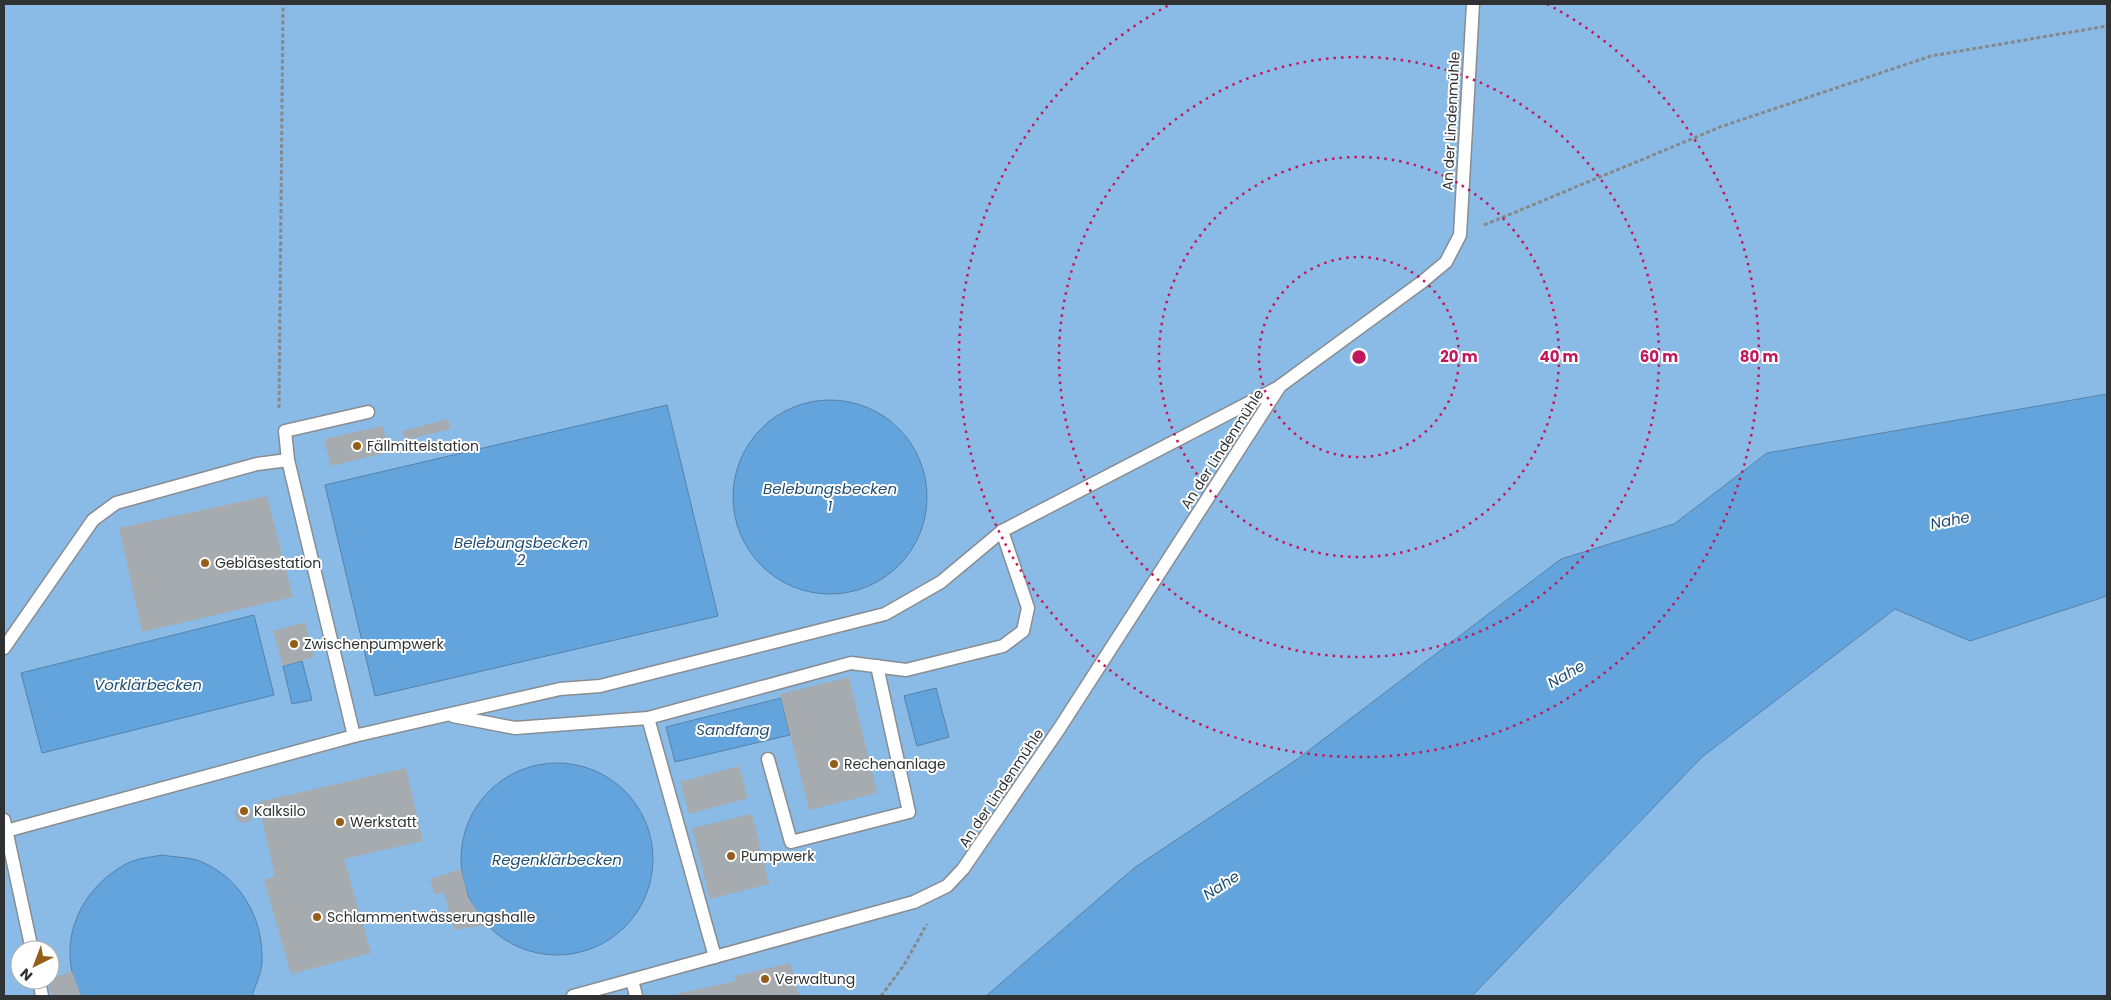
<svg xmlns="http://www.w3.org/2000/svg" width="2111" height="1000" font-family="Poppins,sans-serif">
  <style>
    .green { fill: #8abbe7; fill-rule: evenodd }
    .water { fill: #64a4dd; stroke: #5482aa }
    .building { fill: #a6abaf }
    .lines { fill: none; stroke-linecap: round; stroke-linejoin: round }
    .service-casing { stroke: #888d91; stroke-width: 15 }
    .path { stroke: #85898c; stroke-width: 3; stroke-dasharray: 4 2.5; stroke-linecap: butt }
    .service { stroke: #fff; stroke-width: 12 }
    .ring { fill: none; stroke: #c2185b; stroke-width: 2.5; stroke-dasharray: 2.5 5 }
    .poi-dot { fill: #955e18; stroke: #fff; stroke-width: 2 }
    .labels { text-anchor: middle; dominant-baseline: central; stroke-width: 4; stroke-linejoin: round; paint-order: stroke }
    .street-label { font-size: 14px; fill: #2f3133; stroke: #fff }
    .poi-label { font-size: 14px; fill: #2f3133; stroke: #fff; text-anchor: start }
    .water-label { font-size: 15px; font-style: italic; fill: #1e4d73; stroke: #fff }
    .centre { fill: #c2185b; stroke: #fff; stroke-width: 2.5 }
    .ring-label { font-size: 15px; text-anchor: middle; font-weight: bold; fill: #c2185b; stroke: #fff; stroke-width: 4; stroke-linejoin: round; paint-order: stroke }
  </style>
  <rect width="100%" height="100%" fill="#dbe0e5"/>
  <g class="green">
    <path d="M4 4H2107V394L1767 453 1674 524 1561 559 1296 760 1134 868 986 996H4ZM20 950H50V980H20Z"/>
    <polygon points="2107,596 2107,996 1472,996 1702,757 1895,609 1970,641"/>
  </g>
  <g class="water">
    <polygon points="2107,394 2107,596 1970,641 1895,609 1702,757 1472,996 986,996 1134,868 1296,760 1561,559 1674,524 1767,453"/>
    <circle cx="830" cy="497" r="97"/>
    <polygon points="667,405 718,616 375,696 325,485"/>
    <polygon points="254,615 274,695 42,753 21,673"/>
    <polygon points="302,661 312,700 292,704 283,666"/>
    <polygon points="936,688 949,737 917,746 904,696"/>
    <polygon points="781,698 790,735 675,762 666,727"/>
    <circle cx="557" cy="859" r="96"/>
    <path d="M162 855C173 857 186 857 197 860 240 876 264 918 262 963 261 974 255 986 252 996H81C54 945 79 888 128 863 138 858 152 857 162 855Z"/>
  </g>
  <g class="building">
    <polygon points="448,419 451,429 405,440 402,431"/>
    <polygon points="383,426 389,452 331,466 324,439"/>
    <polygon points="267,496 293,597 142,632 119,528"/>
    <polygon points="305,622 314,657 283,666 273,631"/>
    <polygon points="849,677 877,793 809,810 780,694"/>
    <polygon points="739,766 748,798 689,814 680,782"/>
    <polygon points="406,768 423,841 344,859 371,953 291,974 264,880 275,876 258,802"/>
    <circle cx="244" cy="814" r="9"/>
    <polygon points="752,814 769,884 710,899 692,828"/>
    <polygon points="461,869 468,897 486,925 454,930 444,893 434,894 430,879"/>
    <polygon points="790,963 799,996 677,996 676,994 736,981 735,976"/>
    <polygon points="72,971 81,996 52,996 47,980"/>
  </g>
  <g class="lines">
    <defs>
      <g id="service">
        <polyline points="288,460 285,431 368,412"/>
        <polyline points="4,648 93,520 116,503 257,464 288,460 354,736"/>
        <polyline points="453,716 515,728 648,718 715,957"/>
        <polyline points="648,718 851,663 906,670 1003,646 1023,631 1028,608 1002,531"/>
        <polyline points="768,759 791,842 909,812 877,666"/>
        <polyline points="4,820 32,950"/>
        <polyline points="6,831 354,736 560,689 600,686 885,614 941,582 1002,531 1279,387"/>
        <polyline points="39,980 42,996"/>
        <polyline points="632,980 636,996"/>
        <polyline points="573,996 914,902 947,886 963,869 1059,729 1280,386 1422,282 1446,262 1460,235 1473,4"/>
      </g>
    </defs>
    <use href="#service" class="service-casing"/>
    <g class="path">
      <polyline points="1484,225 1723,126 1931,56 2107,26"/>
      <polyline points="279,408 283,4"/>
      <polyline points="881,996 904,965 927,924"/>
    </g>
    <use href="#service" class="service"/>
  </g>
  <g class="ring">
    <circle cx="1359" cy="357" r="100"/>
    <circle cx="1359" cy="357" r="200"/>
    <circle cx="1359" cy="357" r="300"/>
    <path d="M1547 4A400 400 0 1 1 1171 4"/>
  </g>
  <g class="poi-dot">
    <circle cx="357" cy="446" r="5"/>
    <circle cx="205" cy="563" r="5"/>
    <circle cx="294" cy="644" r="5"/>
    <circle cx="834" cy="764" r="5"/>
    <circle cx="244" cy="811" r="5"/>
    <circle cx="340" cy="822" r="5"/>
    <circle cx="731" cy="856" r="5"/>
    <circle cx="317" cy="917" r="5"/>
    <circle cx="765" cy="979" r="5"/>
  </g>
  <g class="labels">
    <g class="street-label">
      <text transform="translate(1451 121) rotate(-87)">An der Lindenmühle</text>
      <text transform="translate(1222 449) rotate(-57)">An der Lindenmühle</text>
      <text transform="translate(1001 788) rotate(-56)">An der Lindenmühle</text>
    </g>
    <g class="poi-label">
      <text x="367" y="446">Fällmittelstation</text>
      <text x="215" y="563">Gebläsestation</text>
      <text x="304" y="644">Zwischenpumpwerk</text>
      <text x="844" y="764">Rechenanlage</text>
      <text x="254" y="811">Kalksilo</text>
      <text x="350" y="822">Werkstatt</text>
      <text x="741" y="856">Pumpwerk</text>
      <text x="327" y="917">Schlammentwässerungshalle</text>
      <text x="775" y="979">Verwaltung</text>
    </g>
    <g class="water-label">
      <text x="830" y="488">Belebungsbecken<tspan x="830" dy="17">1</tspan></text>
      <text transform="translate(1950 520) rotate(-11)">Nahe</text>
      <text x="521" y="542">Belebungsbecken<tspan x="521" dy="17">2</tspan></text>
      <text transform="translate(1566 674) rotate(-30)">Nahe</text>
      <text x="148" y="684">Vorklärbecken</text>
      <text x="733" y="729">Sandfang</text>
      <text x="557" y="859">Regenklärbecken</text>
      <text transform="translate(1221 885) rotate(-33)">Nahe</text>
    </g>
  </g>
  <circle cx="1359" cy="357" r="8" class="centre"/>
  <g class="ring-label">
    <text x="1459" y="362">20 m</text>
    <text x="1559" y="362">40 m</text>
    <text x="1659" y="362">60 m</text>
    <text x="1759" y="362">80 m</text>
  </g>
  <rect width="2111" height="1000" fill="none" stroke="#2f3133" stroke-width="10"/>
  <g transform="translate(35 965) rotate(222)"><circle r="24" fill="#ffffff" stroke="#acadad"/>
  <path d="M0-4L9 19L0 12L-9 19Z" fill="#955e18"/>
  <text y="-8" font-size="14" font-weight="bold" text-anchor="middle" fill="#2f3133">N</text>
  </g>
</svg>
